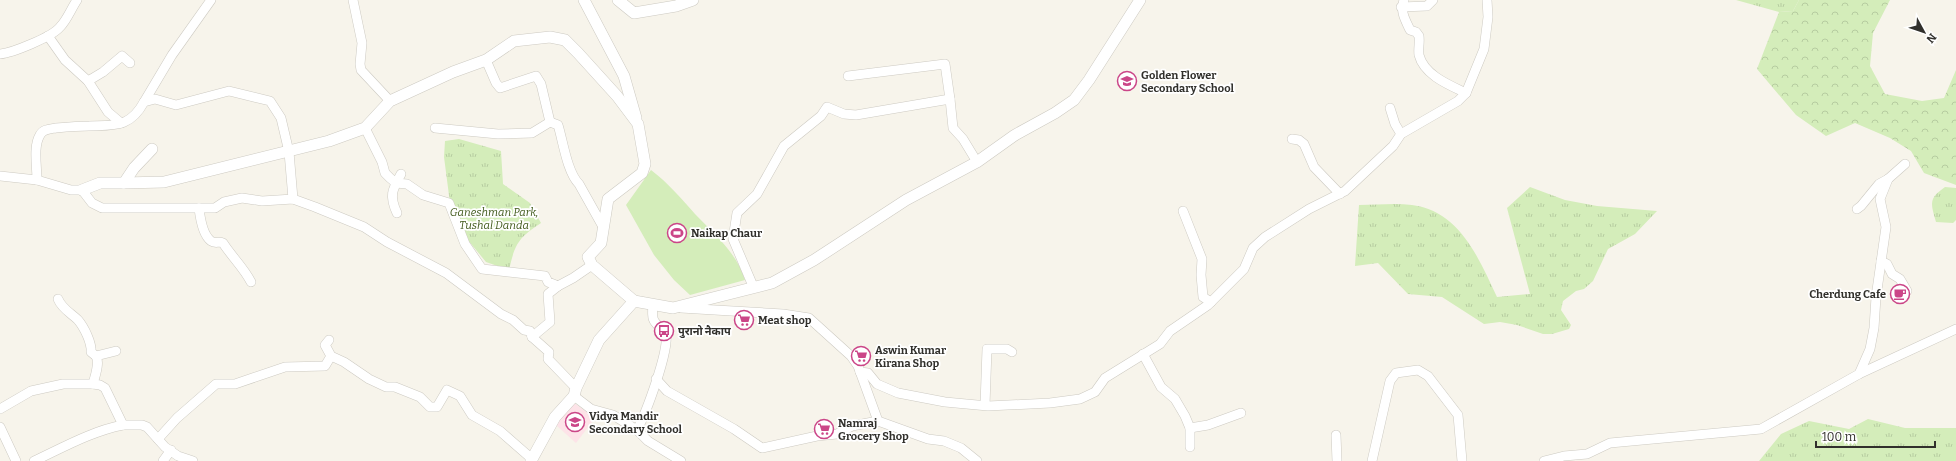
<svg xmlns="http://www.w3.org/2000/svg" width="1956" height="461" font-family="Bitter,'Noto Sans Devanagari',serif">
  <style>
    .education { fill: #fde3e8 }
    .grass { fill: url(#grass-tufts) }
    .forest { fill: url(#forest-crowns) }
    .garden { fill: #d4edba }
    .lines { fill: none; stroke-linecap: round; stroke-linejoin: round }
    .minor-casing { stroke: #cdcac2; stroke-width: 10 }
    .tertiary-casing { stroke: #cdcac2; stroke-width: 12 }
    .minor { stroke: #fff; stroke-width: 9 }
    .tertiary { stroke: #fff; stroke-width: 11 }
    .labels { text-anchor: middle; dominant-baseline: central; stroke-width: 3.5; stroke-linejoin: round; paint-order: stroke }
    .poi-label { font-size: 11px; font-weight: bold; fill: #31302c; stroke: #fff; text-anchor: start }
    .park-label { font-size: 11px; font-style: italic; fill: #3e5718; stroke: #fff }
  </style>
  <defs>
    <pattern id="grass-tufts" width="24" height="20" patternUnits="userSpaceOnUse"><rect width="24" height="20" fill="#d4edba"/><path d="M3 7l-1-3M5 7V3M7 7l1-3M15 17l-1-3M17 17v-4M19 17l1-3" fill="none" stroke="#b6cca0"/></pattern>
    <pattern id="forest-crowns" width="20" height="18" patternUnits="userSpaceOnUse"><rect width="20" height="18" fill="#d4edba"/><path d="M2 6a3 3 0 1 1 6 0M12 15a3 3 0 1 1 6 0" fill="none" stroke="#b6cca0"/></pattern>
  </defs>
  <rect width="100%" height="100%" fill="#f7f4eb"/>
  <polygon class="education" points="574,403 595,418 576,443 556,425"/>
  <g class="grass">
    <polygon points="1736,0 1799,0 1793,11 1779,12"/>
    <path d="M459 139 501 151 503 184 530 203 541 223C518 238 515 244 509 270L486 262 467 239 450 203 444 157 445 141Z"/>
    <path d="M1530 187 1565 200 1597 206 1657 211 1635 234 1608 249 1593 281 1584 289 1576 291 1563 301 1561 310 1571 325 1569 329 1552 334H1543L1517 325 1500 322 1484 324 1442 297 1408 294 1378 263 1355 266 1359 205C1376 205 1395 203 1412 205 1460 211 1479 259 1497 297L1530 294 1507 208Z"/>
    <path d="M1945 187 1956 188V220L1953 223 1936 222C1931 203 1928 199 1945 187Z"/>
    <polygon points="1868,419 1905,428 1956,428 1956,461 1759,461 1781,434 1809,421 1849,429"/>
  </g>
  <polygon class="forest" points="1799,0 1890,0 1873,33 1870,66 1885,94 1922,101 1944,98 1956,70 1956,185 1924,173 1911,151 1890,138 1855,123 1826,136 1796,115 1757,69 1779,12 1793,11"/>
  <path class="garden" d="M651 170C668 183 681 198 695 214 714 234 737 253 745 280L690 295 674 280 654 255 626 205Z"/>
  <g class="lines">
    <defs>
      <g id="minor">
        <polyline points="353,0 362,43 360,64 361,70 390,101"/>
        <path d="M1404 0C1400 12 1405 19 1410 30L1416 32 1419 36C1420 42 1418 49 1419 55 1424 75 1449 85 1466 93"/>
        <polyline points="1401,7 1427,6 1433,0"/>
        <polyline points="48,36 65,60 88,81 108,112 121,123"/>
        <path d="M0 54C12 53 52 37 60 27 67 20 71 9 77 0"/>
        <polyline points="486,60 496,83 500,88 536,76 541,84 550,122"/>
        <polyline points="848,76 945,64 950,99"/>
        <polyline points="88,81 103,72 122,56 130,63"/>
        <polyline points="144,102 172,55 211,0"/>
        <polyline points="1390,108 1395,124 1401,134"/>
        <polyline points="365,128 382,162 385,173 390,178 396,183 407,184 423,195 449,203 465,244 482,269 545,276 548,282 558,286 573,278 592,265"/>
        <path d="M435 128 498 134 532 133 550 122 558 125C563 141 567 172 579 184L602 225"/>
        <polyline points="1292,139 1299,140 1304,144 1314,167 1340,194"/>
        <polyline points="0,176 37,180 71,190 82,190 92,203 102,208 215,208 224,202 242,198 262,201 293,199 315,207 364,227 387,242 446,273 501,314 513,320 524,330 530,331 532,337 549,352 548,359 576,388"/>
        <path d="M37 180C37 167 33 146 40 135 43 129 50 129 56 128 67 127 78 126 89 126 114 125 130 128 144 102L155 99 176 105 229 91 270 101 281 118 289 152 293 199"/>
        <path d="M199 208C200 217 203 235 211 241 215 244 219 241 223 243 232 257 244 268 251 282"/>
        <polyline points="1857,209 1861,206 1879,184 1888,179"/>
        <polyline points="1183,211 1202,259 1201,275 1203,297 1211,302"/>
        <path d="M397 213C389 196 392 190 401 174"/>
        <polyline points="1881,261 1887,264 1892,274 1900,279 1907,291"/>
        <polyline points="753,286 733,239 737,213 757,194 784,146 821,116 827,107 844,114 856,115 950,99 953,128 963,139 977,162"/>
        <path d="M58 299C62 309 71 313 78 320 84 327 92 343 91 352L96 356"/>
        <polyline points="681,308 783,314 809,318 851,356 858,366 878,421 928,439 944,441 961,448 977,461"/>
        <polyline points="532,337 550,322 548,294 558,286"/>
        <polyline points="329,340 325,345 331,356 344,362 369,379 386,387 395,387 420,397 430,407 437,407 447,390 460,396 472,415 500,431 532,459"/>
        <polyline points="1143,354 1161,387 1175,399 1185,416 1190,428 1190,447"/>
        <polyline points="860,372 868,373 877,384 898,393 945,402 988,406 1050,403 1080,399 1095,392 1105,378 1160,344 1170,331 1208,305 1244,269 1253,248 1265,237 1309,209 1345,191 1393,146 1401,134 1458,101 1466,93 1484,49 1488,17 1487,0"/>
        <polyline points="1859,374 1870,349 1874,328 1876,297 1886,227 1880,199 1888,179 1905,164"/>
        <polyline points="656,379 667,391 734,429 762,448 817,436 837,434 852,426 878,421"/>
        <polyline points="93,384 100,385 105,388 123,425 142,425 147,427 165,447 178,456 193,461"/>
        <polyline points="574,396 591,409 613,415 637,430 648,441 681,461"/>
        <polyline points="985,405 987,349 1007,349 1012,352"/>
        <path d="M0 409 31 391 63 384H93C95 376 100 363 96 356L116 351"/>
        <polyline points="0,427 16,461"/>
        <polyline points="1190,428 1208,425 1241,413"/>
        <path d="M637 430C646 413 669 352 666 334 655 321 651 324 653 305"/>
        <polyline points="1336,435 1337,461"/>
        <polyline points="158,439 177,418 216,384 235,384 285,367 325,366 331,356"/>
        <path d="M34 461C62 448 92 431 123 425"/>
        <polyline points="163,461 171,450"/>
        <polyline points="1372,461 1390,381 1396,373 1418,370 1428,376 1458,415 1462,461"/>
        <polyline points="1544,461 1564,456 1587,454 1610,443 1761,429 1859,374 1956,329"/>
      </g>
      <g id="tertiary">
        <polyline points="584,0 624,76 636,118"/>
        <polyline points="618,0 634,13 676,6 693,0"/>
        <polyline points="124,183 164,182 329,141 365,128 390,101 453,72 486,60 514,41 550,37 565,40 578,53 617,96 638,124 645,164 642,173 608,199 601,243 588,257 592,265 634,301"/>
        <polyline points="82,190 100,183 124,183 134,168 152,149"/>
        <polyline points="531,461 555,417 574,396 576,388 599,340 634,301 673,308 772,283 814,260 906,200 977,162 1015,135 1055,113 1074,100 1089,80 1140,0"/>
      </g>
    </defs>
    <use href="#minor" class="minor-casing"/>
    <use href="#tertiary" class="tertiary-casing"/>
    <use href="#minor" class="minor"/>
    <use href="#tertiary" class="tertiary"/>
  </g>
  <defs>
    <symbol id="school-ring" viewBox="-11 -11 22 22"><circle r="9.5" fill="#fff" stroke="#cb4688" stroke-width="1.5"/><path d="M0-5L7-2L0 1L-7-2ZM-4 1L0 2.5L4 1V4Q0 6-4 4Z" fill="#cb4688"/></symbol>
    <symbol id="stadium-ring" viewBox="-11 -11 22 22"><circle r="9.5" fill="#fff" stroke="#cb4688" stroke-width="1.5"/><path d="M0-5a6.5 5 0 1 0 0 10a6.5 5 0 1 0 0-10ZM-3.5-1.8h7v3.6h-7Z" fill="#cb4688"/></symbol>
    <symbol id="cafe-ring" viewBox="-11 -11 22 22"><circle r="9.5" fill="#fff" stroke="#cb4688" stroke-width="1.5"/><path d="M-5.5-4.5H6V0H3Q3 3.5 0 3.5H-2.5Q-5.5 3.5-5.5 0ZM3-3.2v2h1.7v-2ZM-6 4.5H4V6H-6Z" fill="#cb4688"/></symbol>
    <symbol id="supermarket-ring" viewBox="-11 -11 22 22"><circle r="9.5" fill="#fff" stroke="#cb4688" stroke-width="1.5"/><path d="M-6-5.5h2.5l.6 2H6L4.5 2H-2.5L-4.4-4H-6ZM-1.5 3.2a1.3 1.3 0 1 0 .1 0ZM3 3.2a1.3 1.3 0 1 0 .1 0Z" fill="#cb4688"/></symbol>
    <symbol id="bus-ring" viewBox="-11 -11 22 22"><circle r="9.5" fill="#fff" stroke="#cb4688" stroke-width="1.5"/><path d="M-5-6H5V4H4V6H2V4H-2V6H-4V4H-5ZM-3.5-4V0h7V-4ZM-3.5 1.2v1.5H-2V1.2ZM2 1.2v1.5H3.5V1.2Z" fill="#cb4688"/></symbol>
  </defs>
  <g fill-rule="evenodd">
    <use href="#school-ring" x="1116" y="70" width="22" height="22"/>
    <use href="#stadium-ring" x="666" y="222" width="22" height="22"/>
    <use href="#cafe-ring" x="1889" y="283" width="22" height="22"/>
    <use href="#supermarket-ring" x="733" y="309" width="22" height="22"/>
    <use href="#bus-ring" x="653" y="320" width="22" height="22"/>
    <use href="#supermarket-ring" x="850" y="345" width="22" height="22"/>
    <use href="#school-ring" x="564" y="411" width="22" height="22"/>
    <use href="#supermarket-ring" x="813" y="418" width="22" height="22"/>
  </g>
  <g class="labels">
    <g class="poi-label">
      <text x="1141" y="75">Golden Flower<tspan x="1141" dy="13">Secondary School</tspan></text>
      <text x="691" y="233">Naikap Chaur</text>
      <text x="1886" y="294" text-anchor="end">Cherdung Cafe</text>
      <text x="758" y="320">Meat shop</text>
      <text x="678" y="331">पुरानो नैकाप</text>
      <text x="875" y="350">Aswin Kumar<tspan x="875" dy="13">Kirana Shop</tspan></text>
      <text x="589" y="416">Vidya Mandir<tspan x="589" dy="13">Secondary School</tspan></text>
      <text x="838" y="423">Namraj<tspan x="838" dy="13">Grocery Shop</tspan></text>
    </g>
    <g class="park-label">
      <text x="494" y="212">Ganeshman Park,<tspan x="494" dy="13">Tushal Danda</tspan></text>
    </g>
  </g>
  <g transform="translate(1924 32) rotate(130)" stroke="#ffffff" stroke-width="3" paint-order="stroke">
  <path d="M0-3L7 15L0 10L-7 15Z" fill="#31302c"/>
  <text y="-6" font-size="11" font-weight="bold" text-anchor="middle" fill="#31302c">N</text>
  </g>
  <path d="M1816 441v6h119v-6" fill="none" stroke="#31302c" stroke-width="2"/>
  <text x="1822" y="441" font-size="12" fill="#31302c" stroke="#ffffff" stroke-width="3" paint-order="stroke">100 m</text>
</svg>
